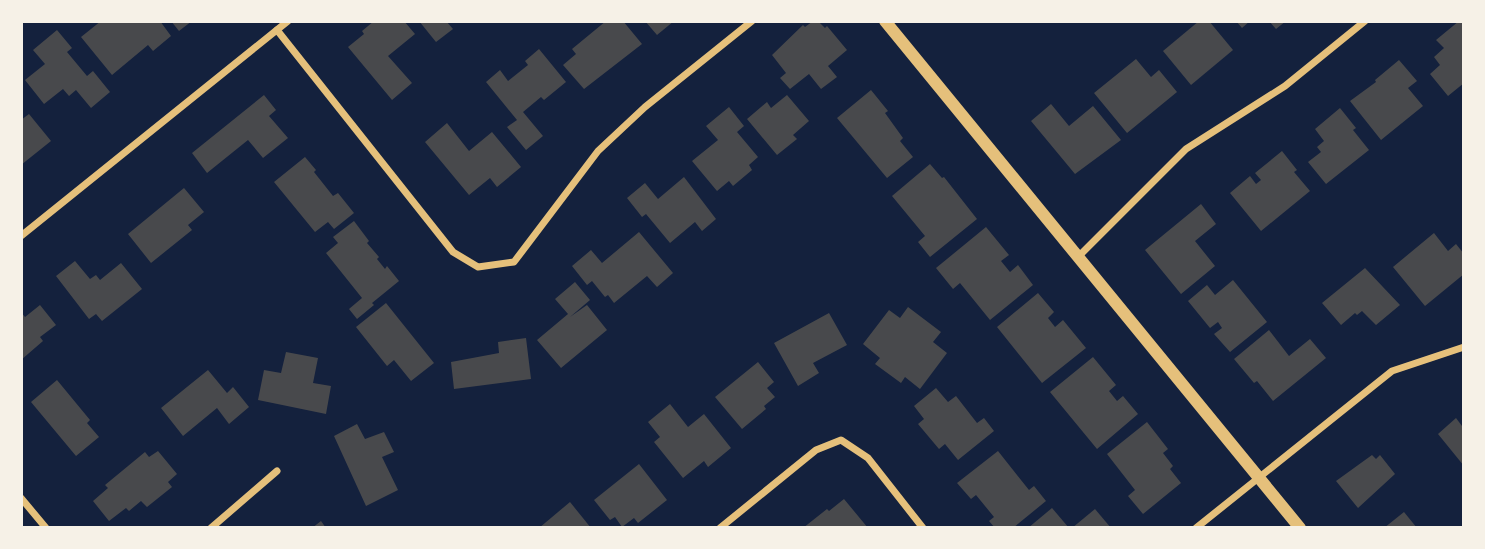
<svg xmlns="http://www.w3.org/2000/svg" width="1485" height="549" font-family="'Fira Sans',sans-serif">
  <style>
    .building { fill: #48494c }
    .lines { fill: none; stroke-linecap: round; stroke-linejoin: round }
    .minor { stroke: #e5c07b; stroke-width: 7 }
    .tertiary { stroke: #e5c07b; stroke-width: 12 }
  </style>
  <rect width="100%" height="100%" fill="#14213d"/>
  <g class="building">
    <polygon points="101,21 160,21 171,36 153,51 148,45 112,75 81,37"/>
    <polygon points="171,21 192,21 179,31"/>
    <polygon points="374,21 404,21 415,34 388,56 412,83 392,100 348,47 364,34 362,31"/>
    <polygon points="419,21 446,21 453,29 436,42"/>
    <polygon points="606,21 623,21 642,44 584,89 563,65 576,54 572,49"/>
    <polygon points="645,21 674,21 657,35"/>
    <polygon points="813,21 818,21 825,28 827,26 847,50 828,66 837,77 821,89 809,74 790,89 780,78 786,73 772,55 803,25 805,27"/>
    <polygon points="1199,21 1209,21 1233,50 1191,85 1163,51"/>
    <polygon points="1236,21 1250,21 1242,28"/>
    <polygon points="1269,21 1286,21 1276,29"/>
    <polygon points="1459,21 1464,24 1464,83 1448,96 1430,74 1440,65 1434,57 1444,48 1436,40"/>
    <polygon points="57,30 72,48 67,52 87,76 93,71 110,92 91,108 76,90 69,96 63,89 44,104 25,80 45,64 33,50"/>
    <polygon points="539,49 566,82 544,100 541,97 523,112 543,136 526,150 507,127 517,120 486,82 500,70 508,81 528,65 525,61"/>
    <polygon points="1136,59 1151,77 1159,70 1177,92 1127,133 1094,93"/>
    <polygon points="1399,60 1417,81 1408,88 1423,106 1381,140 1350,101 1376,82 1375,80"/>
    <polygon points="871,90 888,111 885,113 903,138 900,141 913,157 887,178 837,118"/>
    <polygon points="264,95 276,110 269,116 288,138 263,158 248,140 207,173 192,153"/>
    <polygon points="787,95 809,121 793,135 797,139 777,155 747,119 767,102 771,108"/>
    <polygon points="1051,104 1069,126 1093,106 1121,140 1075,174 1031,121"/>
    <polygon points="729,107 744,126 737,132 758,157 749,165 752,170 733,186 729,181 717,191 692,161 718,140 706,126"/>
    <polygon points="1340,108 1356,128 1353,130 1369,150 1326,184 1308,162 1321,152 1317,147 1324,141 1315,129"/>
    <polygon points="29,114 51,141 21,165 21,120"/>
    <polygon points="447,123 469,151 492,132 521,167 497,187 490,178 469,195 425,142"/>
    <polygon points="1282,151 1297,170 1294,172 1310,191 1261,231 1230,193 1250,176 1256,184 1261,180 1255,173"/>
    <polygon points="305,157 316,170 314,172 333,196 338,193 354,213 334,229 328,222 315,232 274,182"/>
    <polygon points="930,164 942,178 944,177 977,219 930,257 918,242 925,236 892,196"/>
    <polygon points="684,177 716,219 702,231 695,222 670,243 646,214 642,217 627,198 645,183 658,199"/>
    <polygon points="184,188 204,212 188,225 192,230 151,263 128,234"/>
    <polygon points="1201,204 1216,224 1195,241 1215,266 1181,294 1145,250"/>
    <polygon points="354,221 369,241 367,243 379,257 377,259 385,269 387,266 399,281 372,303 374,305 357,319 349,309 362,298 326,253 338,243 333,237"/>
    <polygon points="986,227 1009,255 1001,261 1010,272 1018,265 1033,285 990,320 960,283 953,289 936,268"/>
    <polygon points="639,232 673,273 657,287 647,276 614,303 608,295 605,297 592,281 587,285 572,266 591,250 602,263"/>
    <polygon points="1434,233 1448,251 1456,244 1464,254 1464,274 1425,306 1393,267"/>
    <polygon points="75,261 90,279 96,275 100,280 121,263 142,289 102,321 96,314 89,319 56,276"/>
    <polygon points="1365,268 1400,305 1376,325 1362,311 1357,315 1355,313 1341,325 1322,303"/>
    <polygon points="1233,280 1267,322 1230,352 1214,334 1222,328 1218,322 1210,328 1188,301 1207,285 1215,295"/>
    <polygon points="575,282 590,300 570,317 587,305 607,330 561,368 537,340 568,314 555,299"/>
    <polygon points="1038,293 1054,312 1048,318 1055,327 1063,320 1086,348 1042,383 997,327"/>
    <polygon points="386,303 434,363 411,381 394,360 387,366 356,327"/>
    <polygon points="40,305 56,325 40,337 43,341 21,360 21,312 25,317"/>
    <polygon points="908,307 941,332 933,342 947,353 920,389 905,377 901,383 875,364 880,358 863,344 889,310 900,318"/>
    <polygon points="829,313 847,345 813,363 819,373 798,386 774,343"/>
    <polygon points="1269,330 1289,356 1310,339 1326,358 1273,401 1257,381 1254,383 1234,359"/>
    <polygon points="526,338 531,379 454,389 451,362 499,353 498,342"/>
    <polygon points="286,352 318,358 313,383 331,386 326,414 258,400 264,370 281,373"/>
    <polygon points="1093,357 1116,385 1109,391 1117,401 1123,396 1138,414 1097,449 1050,392"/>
    <polygon points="758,362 774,382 767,388 775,397 764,406 766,409 742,429 715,397"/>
    <polygon points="208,370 227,393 233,387 249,407 229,424 217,408 183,436 161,408"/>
    <polygon points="57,380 90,420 87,423 99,437 76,456 31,402"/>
    <polygon points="936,388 948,402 956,396 977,423 984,418 994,431 958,460 945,444 939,449 918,424 924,419 914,406"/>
    <polygon points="670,404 688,427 704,414 731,448 708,467 704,461 683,478 654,442 660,437 648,422"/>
    <polygon points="1456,418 1462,426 1464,425 1464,466 1438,434"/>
    <polygon points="1147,422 1168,449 1163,453 1173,466 1170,469 1181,483 1143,514 1128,496 1135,490 1107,454"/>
    <polygon points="357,424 365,439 384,432 394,452 382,457 398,490 366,506 334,436"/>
    <polygon points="158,451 177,474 168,482 172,487 147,507 141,501 129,511 126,508 109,521 93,501 108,488 105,485 145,452 149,457"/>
    <polygon points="998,451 1029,490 1034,486 1046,501 1013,528 995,528 989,521 994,517 976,495 971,499 957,483"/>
    <polygon points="1372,455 1376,459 1380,455 1395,474 1358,508 1336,481"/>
    <polygon points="639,464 667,500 638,523 634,518 622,527 615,517 610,520 594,500"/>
    <polygon points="844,499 868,528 803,528 827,509 829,511"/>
    <polygon points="570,502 591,528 539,528"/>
    <polygon points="1052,508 1069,528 1028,528"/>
    <polygon points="1095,509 1111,528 1072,528"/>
    <polygon points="1404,512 1417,528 1384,528"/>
    <polygon points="321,521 326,528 312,528"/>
  </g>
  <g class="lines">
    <g class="minor">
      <polyline points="277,30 453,252 478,267 514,262 598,151 645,107 752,21"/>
      <polyline points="21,236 288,21"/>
      <polyline points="1079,256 1186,149 1285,86 1365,21"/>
      <polyline points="21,498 46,528"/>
      <polyline points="211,528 277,471"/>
      <polyline points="720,528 816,450 841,440 868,458 923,528"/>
      <polyline points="1196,528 1392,371 1464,347"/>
    </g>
    <polyline class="tertiary" points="885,21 1300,528"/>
  </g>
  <rect width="1485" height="549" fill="none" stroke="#f6f1e7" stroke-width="46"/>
</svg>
